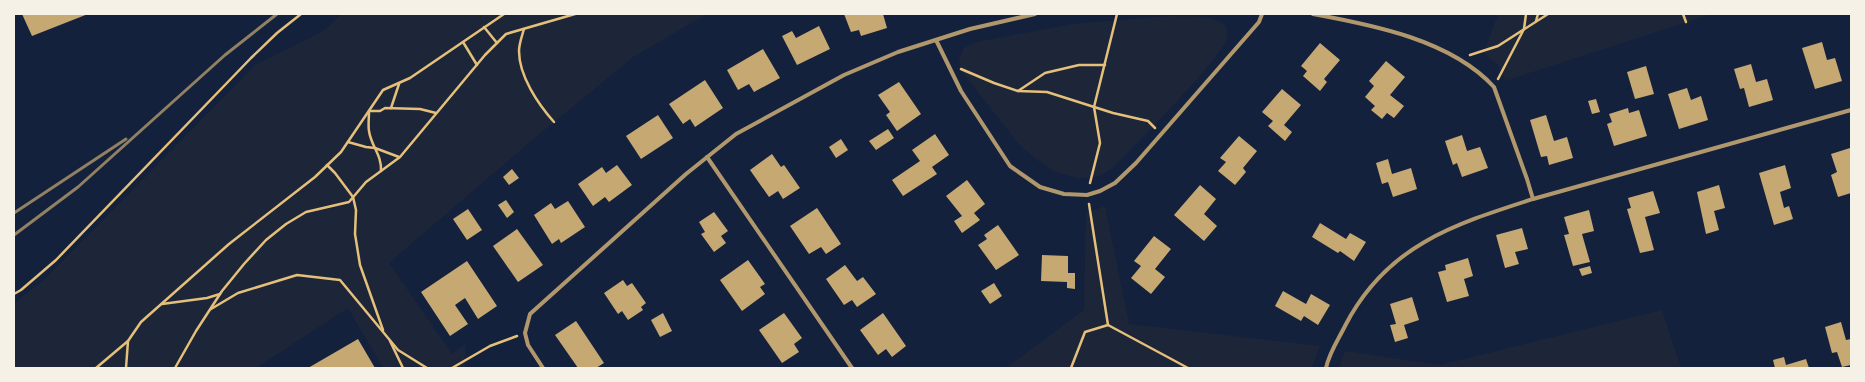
<svg xmlns="http://www.w3.org/2000/svg" width="1865" height="382" font-family="'Roboto Condensed',sans-serif">
  <style>
    .green { fill: #1d2539 }
    .building { fill: #c6a872 }
    .lines { fill: none; stroke-linecap: round; stroke-linejoin: round }
    .path { stroke: #e5c07b; stroke-width: 2.5 }
    .minor { stroke: #b1986c; stroke-width: 4 }
    .rail { stroke: #918062; stroke-width: 3 }
  </style>
  <rect width="100%" height="100%" fill="#14213d"/>
  <g class="green">
    <polygon points="342,14 707,14 633,57 536,137 389,263 452,354 466,344 465,368 383,368 348,308 256,368 14,368 14,303 43,281 255,65 322,32"/>
    <polygon points="1498,14 1712,14 1505,81 1498,65 1484,53"/>
    <path d="M1168 16C1188 17 1210 13 1226 26 1226 30 1228 35 1227 38 1224 55 1141 139 1124 157L1111 169 1097 177 1077 178 1056 172 1037 160 1018 143 960 69 959 60 964 48 976 42 1073 24Z"/>
    <polygon points="1105,206 1129,324 1320,346 1312,368 1006,368 1084,310 1086,213"/>
    <polygon points="1662,310 1681,368 1339,368 1345,351 1440,365"/>
  </g>
  <g class="building">
    <polygon points="22,14 88,14 32,36"/>
    <polygon points="844,14 883,14 887,28 861,36 859,30 851,32"/>
    <polygon points="819,26 830,49 797,65 782,36 792,31 796,38"/>
    <polygon points="1822,42 1827,60 1835,58 1842,81 1815,89 1802,48"/>
    <polygon points="1320,43 1340,60 1324,79 1327,82 1320,91 1303,76 1307,71 1301,66"/>
    <polygon points="763,49 780,78 754,92 749,84 738,90 727,70"/>
    <polygon points="1386,61 1405,77 1390,95 1404,106 1394,118 1387,113 1382,119 1371,110 1375,106 1365,97 1374,86 1369,81"/>
    <polygon points="1751,64 1756,82 1767,79 1773,100 1749,107 1744,88 1740,89 1734,69"/>
    <polygon points="1646,66 1654,94 1635,99 1627,72"/>
    <polygon points="705,80 723,108 695,127 690,119 683,124 669,104"/>
    <polygon points="899,82 921,114 897,131 886,115 890,112 878,95"/>
    <polygon points="1687,88 1691,100 1701,96 1708,120 1679,129 1668,94"/>
    <polygon points="1282,89 1301,105 1284,125 1292,132 1285,141 1268,126 1273,121 1262,112"/>
    <polygon points="1596,99 1600,112 1592,114 1588,101"/>
    <polygon points="1628,108 1629,113 1639,110 1647,136 1614,146 1607,124 1612,122 1609,114"/>
    <polygon points="658,115 673,138 641,159 626,136"/>
    <polygon points="1546,115 1554,141 1567,137 1573,158 1549,165 1547,156 1541,157 1530,120"/>
    <polygon points="888,129 894,138 876,150 869,141"/>
    <polygon points="935,134 949,155 932,167 937,174 903,196 892,180 920,161 912,150"/>
    <polygon points="1462,135 1467,151 1480,147 1488,168 1462,177 1457,163 1453,165 1445,141"/>
    <polygon points="1239,136 1257,151 1243,168 1246,172 1235,185 1218,171 1226,162 1220,158"/>
    <polygon points="841,139 848,150 836,158 829,147"/>
    <polygon points="1850,148 1851,193 1838,197 1831,175 1837,172 1831,154"/>
    <polygon points="772,154 781,167 784,165 800,188 783,199 778,191 769,197 750,170"/>
    <polygon points="1388,159 1392,174 1411,168 1417,189 1393,197 1388,182 1382,184 1376,163"/>
    <polygon points="617,165 632,185 609,202 605,197 593,206 578,184 602,167 606,173"/>
    <polygon points="1785,165 1791,188 1780,192 1784,208 1789,206 1793,219 1774,225 1759,173"/>
    <polygon points="512,169 519,178 509,185 503,177"/>
    <polygon points="967,180 985,204 974,213 980,220 962,233 954,221 962,216 946,196"/>
    <polygon points="1200,185 1216,199 1204,214 1217,226 1204,241 1174,215"/>
    <polygon points="1719,185 1725,208 1714,211 1719,230 1706,234 1697,192"/>
    <polygon points="1653,191 1660,213 1645,217 1654,250 1640,253 1627,209 1631,208 1628,198"/>
    <polygon points="506,200 514,212 507,218 498,205"/>
    <polygon points="568,201 585,227 561,243 559,239 552,244 534,215 551,203 555,209"/>
    <polygon points="817,208 841,244 826,254 821,247 809,254 790,226"/>
    <polygon points="468,209 482,230 467,240 453,219"/>
    <polygon points="1589,210 1594,231 1582,234 1590,262 1573,266 1564,235 1569,234 1564,217"/>
    <polygon points="714,212 728,231 721,236 726,243 714,252 701,234 705,232 699,222"/>
    <polygon points="1320,223 1346,239 1350,233 1366,242 1354,261 1340,251 1338,253 1312,237"/>
    <polygon points="998,225 1019,255 996,270 978,245 987,239 984,235"/>
    <polygon points="1522,228 1528,249 1515,252 1519,264 1505,268 1496,235"/>
    <polygon points="517,229 543,265 518,282 493,246"/>
    <polygon points="1154,236 1171,249 1155,269 1165,277 1151,294 1131,278 1141,266 1134,261"/>
    <polygon points="1042,255 1068,256 1068,273 1075,273 1075,289 1067,288 1067,282 1041,281"/>
    <polygon points="1468,258 1473,276 1464,279 1469,296 1447,302 1438,272 1446,270 1445,265"/>
    <polygon points="748,260 765,284 760,287 765,294 742,311 720,280"/>
    <polygon points="467,261 497,306 478,319 465,298 455,305 468,324 450,336 421,292"/>
    <polygon points="845,265 857,281 863,277 876,294 857,307 852,300 844,305 826,279"/>
    <polygon points="1590,266 1592,273 1582,276 1579,269"/>
    <polygon points="623,280 627,286 632,283 646,303 641,307 643,310 628,320 622,311 618,314 604,293"/>
    <polygon points="994,283 1002,296 990,304 981,291"/>
    <polygon points="1283,291 1306,304 1311,294 1330,305 1318,325 1304,316 1301,321 1275,306"/>
    <polygon points="1412,297 1419,320 1404,325 1408,338 1395,342 1390,325 1396,324 1390,304"/>
    <polygon points="663,313 672,331 660,337 651,320"/>
    <polygon points="784,313 802,338 794,344 799,352 782,363 759,330"/>
    <polygon points="883,313 906,346 892,357 886,349 878,355 860,330"/>
    <polygon points="576,321 604,363 596,368 578,368 555,335"/>
    <polygon points="1841,322 1846,340 1851,339 1851,365 1842,367 1837,352 1832,353 1825,327"/>
    <polygon points="358,339 375,368 308,368"/>
    <polygon points="1784,357 1786,365 1806,359 1809,368 1775,368 1773,360"/>
  </g>
  <g class="lines">
    <g class="path">
      <polyline points="1683,14 1686,22"/>
      <polyline points="1536,21 1538,14"/>
      <polyline points="484,27 497,43"/>
      <path d="M524 29C522 36 519 44 519 51 519 76 538 104 554 122"/>
      <polyline points="463,42 477,65"/>
      <polyline points="1470,55 1498,46 1548,14"/>
      <polyline points="961,69 994,83 1018,91 1047,92 1113,113 1148,121 1155,128"/>
      <polyline points="1498,79 1524,29 1526,14"/>
      <polyline points="1018,91 1045,73 1079,65 1105,65"/>
      <polyline points="391,108 399,84"/>
      <polyline points="348,142 366,147 375,148 399,157"/>
      <polyline points="327,165 335,173 353,197 356,210 355,234 360,265 383,330"/>
      <path d="M381 171C382 155 371 146 369 131 368 125 369 118 369 111H380L385 108 420 109 436 113"/>
      <polyline points="1090,183 1100,143 1094,107 1117,14"/>
      <polyline points="14,294 21,290 56,260 251,58 277,33 301,14"/>
      <polyline points="162,304 207,298 220,294"/>
      <polyline points="211,309 238,293 297,275 340,280 398,350 427,368"/>
      <polyline points="1108,325 1188,368"/>
      <polyline points="390,341 403,368"/>
      <polyline points="96,368 128,341 141,322 229,244 315,177 341,152 383,90 410,78 504,14"/>
      <polyline points="126,368 128,341"/>
      <polyline points="175,368 196,331 222,291 244,264 266,240 286,224 306,212 349,202 366,182 400,157 485,55 506,34 575,14"/>
      <polyline points="452,368 490,346 517,336"/>
      <polyline points="1071,368 1085,332 1108,325 1089,204"/>
    </g>
    <g class="minor">
      <path d="M1313 14C1373 25 1451 40 1494 87L1527 179 1533 199"/>
      <polyline points="936,40 961,91 1010,166 1040,187 1064,194 1087,195 1100,191 1115,183 1136,163 1259,22 1262,14"/>
      <polyline points="707,157 852,368"/>
      <polyline points="543,368 528,345 525,333 530,314 686,174 736,134 844,75 898,52 970,29 1035,14"/>
      <path d="M1326 368C1329 353 1338 340 1345 326 1386 246 1452 225 1533 199L1851 110"/>
    </g>
    <g class="rail">
      <polyline points="14,213 126,139"/>
      <polyline points="14,235 78,187 225,55 277,14"/>
    </g>
  </g>
  <rect width="1865" height="382" fill="none" stroke="#f6f1e7" stroke-width="30"/>
</svg>
